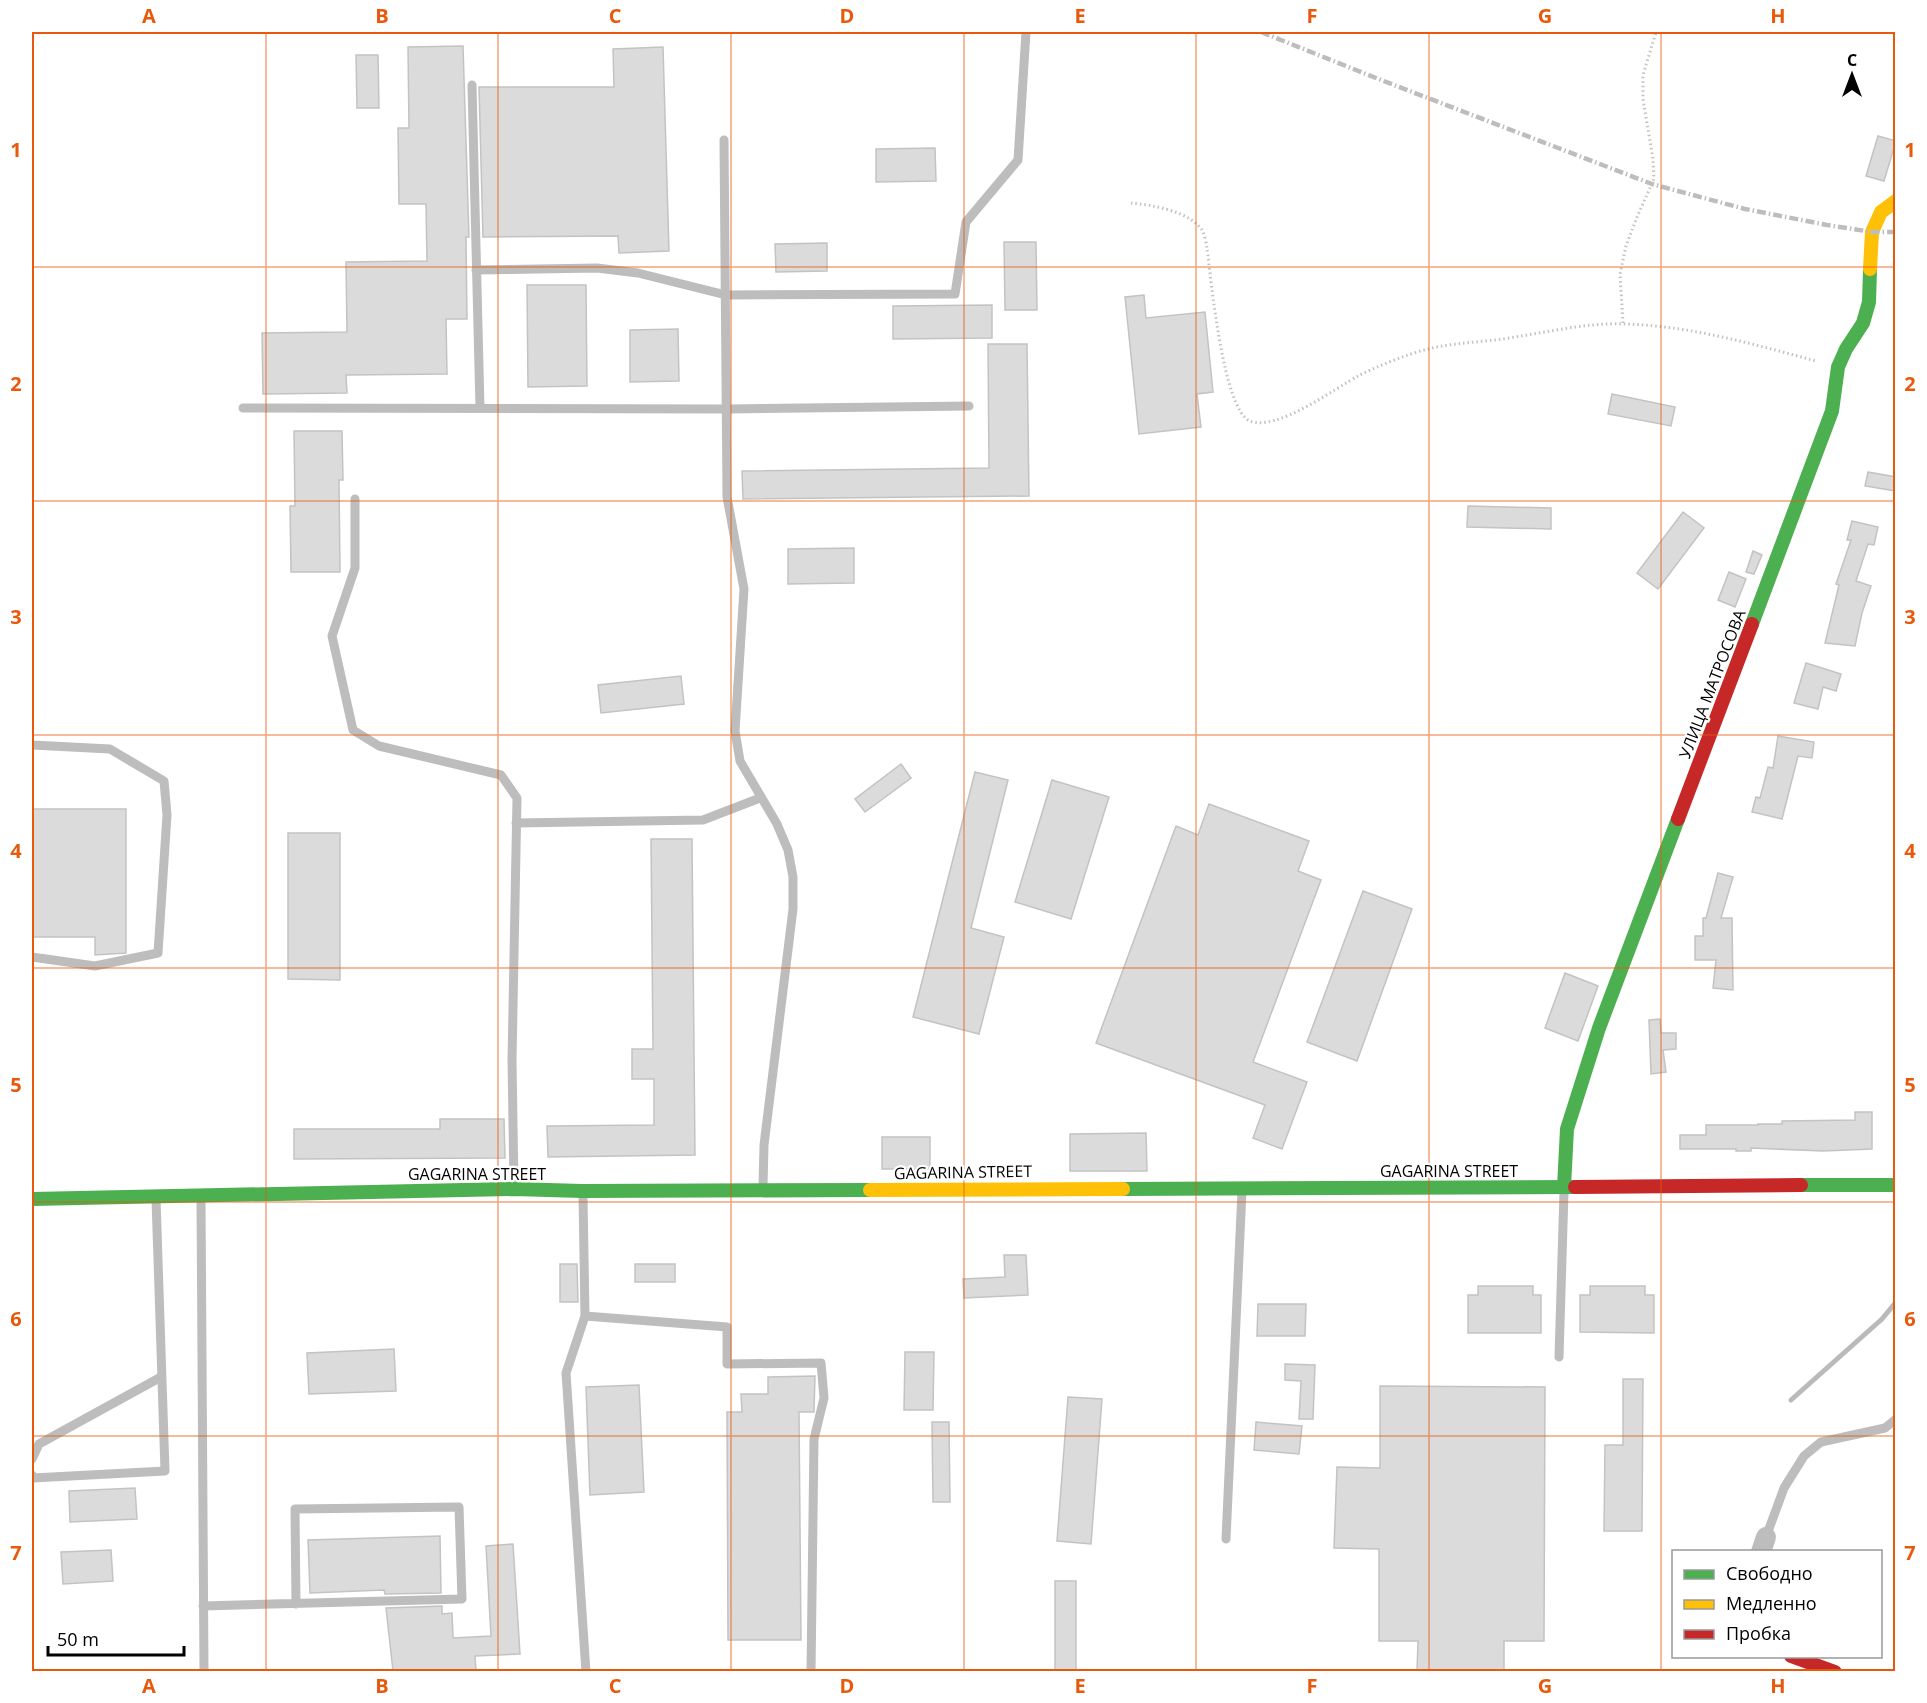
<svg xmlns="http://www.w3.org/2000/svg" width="1927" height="1703" font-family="'Open Sans',sans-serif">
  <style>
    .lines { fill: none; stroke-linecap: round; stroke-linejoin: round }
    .stream { stroke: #bababa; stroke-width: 5 }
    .building { fill: #dbdbdb; stroke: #c3c3c3; stroke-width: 1.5 }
    .path { stroke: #c2c2c2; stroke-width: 3; stroke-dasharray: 1.5 3; stroke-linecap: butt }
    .lane { stroke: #bdbdbd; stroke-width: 9 }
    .street { stroke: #bdbdbd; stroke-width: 20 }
    .fast { stroke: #4caf50; stroke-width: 14 }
    .slow { stroke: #ffc107; stroke-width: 14 }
    .jam { stroke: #c62828; stroke-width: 14 }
    .rail { stroke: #bdbdbd; stroke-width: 4.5; stroke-dasharray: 9 3 1.5 3; stroke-linecap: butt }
    .grid { fill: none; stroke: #e8590c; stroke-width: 1.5; stroke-opacity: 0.55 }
    .labels { text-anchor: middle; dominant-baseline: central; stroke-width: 4.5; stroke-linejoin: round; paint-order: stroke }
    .street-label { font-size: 16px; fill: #000; stroke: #fff }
    .neatline { fill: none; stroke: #e8590c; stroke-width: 2 }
    .grid-label { font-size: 20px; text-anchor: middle; font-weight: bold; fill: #e8590c }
  </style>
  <rect width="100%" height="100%" fill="#fff"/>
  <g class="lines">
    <polyline class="stream" points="1791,1400 1882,1319 1896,1302"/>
  </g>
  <g class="building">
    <polygon points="463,46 469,237 466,237 467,319 446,319 447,374 346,375 347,393 263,394 262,333 347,332 346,262 427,261 426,204 399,204 398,128 409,128 408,47"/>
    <polygon points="663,47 669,251 619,253 618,236 483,237 479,87 614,87 613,49"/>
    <polygon points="356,55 378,55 379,108 357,108"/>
    <polygon points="1878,136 1896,141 1884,181 1866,176"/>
    <polygon points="935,148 936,181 876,182 876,149"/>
    <polygon points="1004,242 1036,242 1037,310 1005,310"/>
    <polygon points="827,243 827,271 776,272 775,244"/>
    <polygon points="527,285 586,285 587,386 528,387"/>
    <polygon points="1144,295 1146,318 1205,312 1213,392 1197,394 1201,427 1139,434 1125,297"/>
    <polygon points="992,305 992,338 893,339 893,306"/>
    <polygon points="678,329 679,381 630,382 630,330"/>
    <polygon points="988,344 1027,344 1029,496 743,499 742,471 989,468"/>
    <polygon points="1612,394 1675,407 1671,426 1608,414"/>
    <polygon points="294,431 342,431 343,480 339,480 340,572 291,572 290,506 295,506"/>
    <polygon points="1868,472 1896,477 1896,491 1865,486"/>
    <polygon points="1468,506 1551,508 1551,529 1467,527"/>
    <polygon points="1683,512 1704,528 1658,589 1637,573"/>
    <polygon points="1852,521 1878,527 1874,545 1868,544 1856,581 1871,586 1862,613 1855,646 1825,643 1839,585 1836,584 1851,540 1847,540"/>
    <polygon points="854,548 854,583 788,584 788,549"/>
    <polygon points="1753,551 1762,555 1754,574 1746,572"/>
    <polygon points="1729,572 1746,579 1735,607 1718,600"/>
    <polygon points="1806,663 1841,674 1836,691 1823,687 1818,709 1794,703"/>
    <polygon points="681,676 684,704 601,713 598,685"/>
    <polygon points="1778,736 1814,742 1812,758 1798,756 1782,819 1752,812 1756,797 1760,798 1768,767 1773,768"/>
    <polygon points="901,764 911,778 865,812 855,799"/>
    <polygon points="975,772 1008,780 971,928 1004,937 979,1034 913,1017"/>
    <polygon points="1052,780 1109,797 1071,919 1015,902"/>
    <polygon points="1209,804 1309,841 1298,871 1321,880 1253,1062 1307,1082 1282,1149 1253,1138 1265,1105 1096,1043 1176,826 1198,835"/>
    <polygon points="32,809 126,809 126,953 95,955 95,937 32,937"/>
    <polygon points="288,833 340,833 340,980 288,979"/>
    <polygon points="651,839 692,839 695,1155 548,1157 547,1126 654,1125 654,1079 632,1079 632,1049 653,1049"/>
    <polygon points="1718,873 1733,877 1721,918 1732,918 1733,990 1713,988 1716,960 1695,960 1695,936 1703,936 1703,918 1706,918"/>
    <polygon points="1363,891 1412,909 1357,1061 1307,1042"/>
    <polygon points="1565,973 1598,986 1578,1041 1545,1028"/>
    <polygon points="1660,1019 1661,1033 1676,1033 1676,1049 1663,1050 1666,1072 1651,1074 1649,1020"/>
    <polygon points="1855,1112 1872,1112 1872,1149 1823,1151 1751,1148 1751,1151 1736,1151 1736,1149 1680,1149 1680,1135 1706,1135 1706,1125 1758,1125 1758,1124 1782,1124 1782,1121 1855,1120"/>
    <polygon points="440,1119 504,1119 505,1158 294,1159 294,1129 440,1129"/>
    <polygon points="1146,1133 1147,1171 1070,1171 1070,1134"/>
    <rect x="882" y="1137" width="48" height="32"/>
    <polygon points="1004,1255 1026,1255 1028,1295 964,1298 963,1279 1005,1277"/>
    <polygon points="560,1264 577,1264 578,1302 560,1302"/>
    <rect x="635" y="1264" width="40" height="18"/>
    <polygon points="1478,1286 1533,1286 1533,1295 1541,1295 1541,1333 1468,1333 1468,1295 1478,1295"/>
    <polygon points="1590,1286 1645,1286 1645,1295 1654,1295 1654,1333 1580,1332 1580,1295 1590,1295"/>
    <polygon points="1258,1304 1306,1304 1305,1336 1257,1336"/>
    <polygon points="394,1349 396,1391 309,1394 307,1353"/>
    <polygon points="905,1352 934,1352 933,1410 904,1410"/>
    <polygon points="1285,1364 1315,1365 1313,1419 1299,1419 1301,1381 1285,1380"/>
    <polygon points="815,1376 814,1412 799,1412 801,1640 728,1640 727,1412 742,1412 741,1394 768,1394 768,1377"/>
    <polygon points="1623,1379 1643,1379 1642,1531 1604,1531 1605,1445 1623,1445"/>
    <polygon points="639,1385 644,1492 590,1495 586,1387"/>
    <polygon points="1380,1386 1545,1387 1544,1641 1504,1641 1504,1671 1417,1671 1418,1641 1379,1641 1379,1549 1334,1548 1337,1467 1380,1468"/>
    <polygon points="1068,1397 1102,1399 1091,1544 1057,1541"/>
    <polygon points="932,1422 949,1422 950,1502 933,1502"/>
    <polygon points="1256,1422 1302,1426 1299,1454 1254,1450"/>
    <polygon points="135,1488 137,1519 70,1522 69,1491"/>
    <polygon points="440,1536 441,1593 385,1594 384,1590 310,1593 308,1540"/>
    <polygon points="513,1544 520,1654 475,1656 476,1671 393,1671 386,1608 442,1606 442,1614 452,1613 453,1638 491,1636 486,1546"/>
    <polygon points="111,1550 113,1581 63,1584 61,1552"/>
    <rect x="1055" y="1581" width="21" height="90"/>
  </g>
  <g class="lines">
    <g class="path">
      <path d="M1131 203C1152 205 1189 211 1202 230 1205 235 1206 243 1207 248 1211 279 1223 410 1250 421 1277 432 1335 388 1360 375 1378 366 1396 359 1414 353 1441 344 1467 343 1495 340 1535 335 1585 322 1625 324 1691 326 1753 344 1816 361"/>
      <polyline points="1623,323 1620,274 1626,246 1637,217 1654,179 1653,159 1643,99 1643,75 1656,32"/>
    </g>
    <g class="lane">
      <polyline points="472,85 480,408"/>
      <polyline points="724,140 727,497 744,589 735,731 740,761 777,824 788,850 793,877 793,909 764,1145 763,1187"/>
      <polyline points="476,270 597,268 638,273 726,295 955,294 966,222 1018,160 1026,32"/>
      <polyline points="243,408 727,409 969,406"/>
      <polyline points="355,499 355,568 332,636 353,730 379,746 501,775 517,798 512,1060 514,1187"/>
      <polyline points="32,745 110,749 164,781 167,815 158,953 95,966 32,957"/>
      <polyline points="516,823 703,820 760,798"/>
      <polyline points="583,1196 585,1316 566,1373 586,1672"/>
      <polyline points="201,1200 204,1672"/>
      <polyline points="585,1316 727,1327 727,1364 821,1363 824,1398 814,1439 811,1672"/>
      <polyline points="1559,1357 1564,1192"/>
      <polyline points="32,1459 39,1444 161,1377"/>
      <polyline points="32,1475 33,1478 165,1471 156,1199"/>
      <polyline points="1766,1537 1784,1488 1804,1456 1821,1442 1885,1428 1896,1419"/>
      <polyline points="1226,1539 1242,1191"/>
      <polyline points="203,1606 462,1599 459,1507 295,1509 296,1604"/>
    </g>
    <polyline class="street" points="1761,1552 1766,1537"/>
    <g class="fast">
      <polyline points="1752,624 1832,411 1838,367 1846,349 1863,323 1869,302 1870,269"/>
      <polyline points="1801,1185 1896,1185"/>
      <polyline points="1564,1187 1567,1129 1599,1028 1678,819"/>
      <polyline points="1123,1189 1575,1187"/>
      <polyline points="32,1199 514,1189 582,1191 870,1190"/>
    </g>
    <g class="slow">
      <polyline points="1870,269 1872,232 1881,212 1896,201"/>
      <polyline points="870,1190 1123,1189"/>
    </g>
    <g class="jam">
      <polyline points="1678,819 1752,624"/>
      <polyline points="1575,1187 1801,1185"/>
      <polyline points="1791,1656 1835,1672"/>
    </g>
    <polyline class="rail" points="1261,32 1381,80 1652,184 1745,209 1827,225 1872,232 1896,232"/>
  </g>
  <path class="grid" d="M266 32V1672M498 32V1672M731 32V1672M964 32V1672M1196 32V1672M1429 32V1672M1661 32V1672M32 267H1896M32 501H1896M32 735H1896M32 968H1896M32 1202H1896M32 1436H1896"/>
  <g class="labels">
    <g class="street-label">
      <text transform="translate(1712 684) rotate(-69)">УЛИЦА МАТРОСОВА</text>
      <text x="1449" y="1171">GAGARINA STREET</text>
      <text transform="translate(963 1172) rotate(-1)">GAGARINA STREET</text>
      <text x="477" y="1174">GAGARINA STREET</text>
    </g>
  </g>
  <rect width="1927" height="1703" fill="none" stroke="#ffffff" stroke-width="66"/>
  <rect x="1672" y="1550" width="210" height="108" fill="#ffffff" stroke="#999999" stroke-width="1.5"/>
  <rect x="1684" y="1570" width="30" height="9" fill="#4caf50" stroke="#999999" stroke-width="1.5"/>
  <text x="1726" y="1580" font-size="18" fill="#000000">Свободно</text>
  <rect x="1684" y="1600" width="30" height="9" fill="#ffc107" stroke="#999999" stroke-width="1.5"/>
  <text x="1726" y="1610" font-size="18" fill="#000000">Медленно</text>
  <rect x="1684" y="1630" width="30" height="9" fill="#c62828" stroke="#999999" stroke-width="1.5"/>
  <text x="1726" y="1640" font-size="18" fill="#000000">Пробка</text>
  <g transform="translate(1852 75)" stroke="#ffffff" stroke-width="4.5" paint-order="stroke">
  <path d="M0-4.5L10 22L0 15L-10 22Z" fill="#000000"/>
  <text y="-9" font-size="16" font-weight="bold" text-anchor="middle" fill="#000000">С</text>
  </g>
  <path d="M48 1646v9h136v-9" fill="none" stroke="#000000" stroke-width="3"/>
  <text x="57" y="1646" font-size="18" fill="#000000" stroke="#ffffff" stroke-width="4.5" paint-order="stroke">50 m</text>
  <rect x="33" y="33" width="1861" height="1637" class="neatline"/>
  <g class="grid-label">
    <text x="149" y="23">A</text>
    <text x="382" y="23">B</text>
    <text x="615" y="23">C</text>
    <text x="847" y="23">D</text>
    <text x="1080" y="23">E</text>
    <text x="1312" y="23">F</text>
    <text x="1545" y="23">G</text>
    <text x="1778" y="23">H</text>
    <text x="16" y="157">1</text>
    <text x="1910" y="157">1</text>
    <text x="16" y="391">2</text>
    <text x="1910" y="391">2</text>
    <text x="16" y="624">3</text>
    <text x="1910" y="624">3</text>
    <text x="16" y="858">4</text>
    <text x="1910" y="858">4</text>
    <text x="16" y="1092">5</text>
    <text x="1910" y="1092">5</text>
    <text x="16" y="1326">6</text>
    <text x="1910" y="1326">6</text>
    <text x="16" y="1560">7</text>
    <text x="1910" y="1560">7</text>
    <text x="149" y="1693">A</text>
    <text x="382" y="1693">B</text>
    <text x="615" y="1693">C</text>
    <text x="847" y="1693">D</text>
    <text x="1080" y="1693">E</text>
    <text x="1312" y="1693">F</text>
    <text x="1545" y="1693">G</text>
    <text x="1778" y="1693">H</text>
  </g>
</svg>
